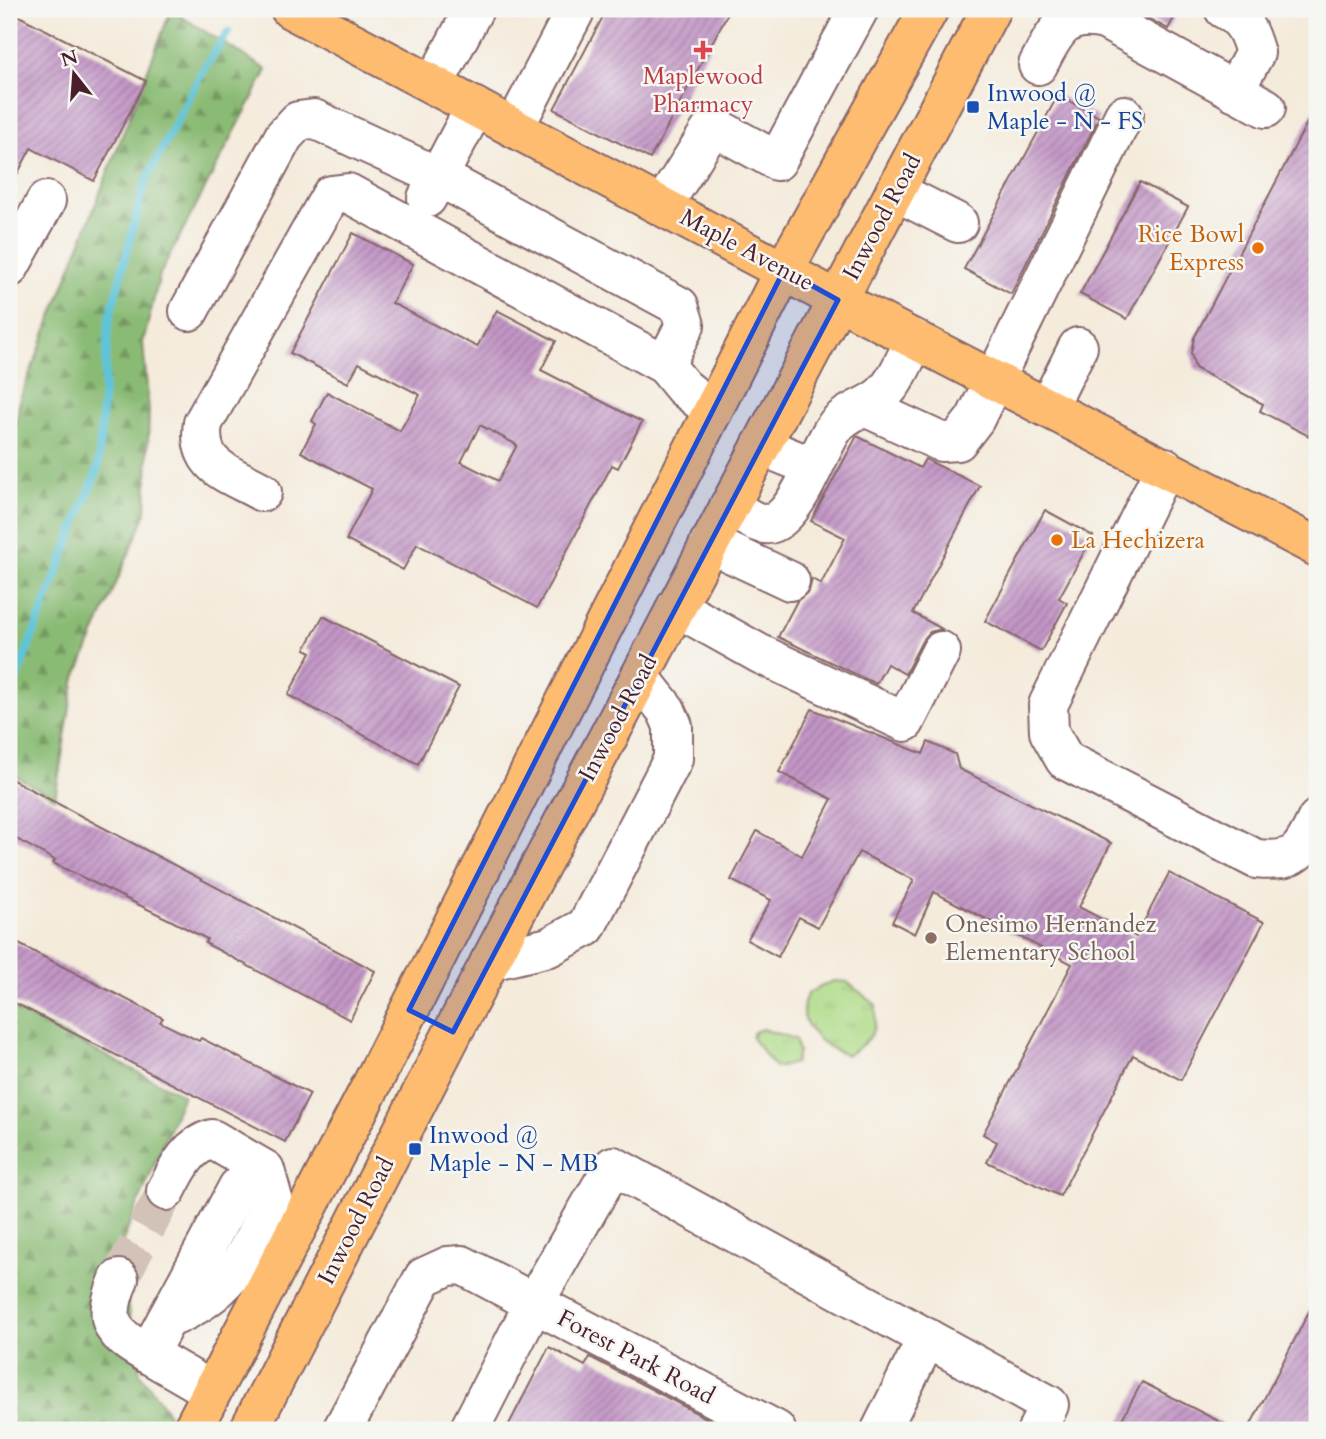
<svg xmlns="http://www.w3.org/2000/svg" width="1326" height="1439" font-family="Cardo,serif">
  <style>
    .forest { fill: url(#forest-firs); stroke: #6a6d50; stroke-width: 2 }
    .park { fill: url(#park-tufts); stroke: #7c7d59; stroke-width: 2 }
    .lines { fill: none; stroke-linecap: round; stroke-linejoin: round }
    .stream { stroke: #5dc4da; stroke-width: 8 }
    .building { fill: url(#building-hatch); fill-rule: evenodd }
    .minor-tunnel { stroke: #d2c2b8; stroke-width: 38; stroke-dasharray: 38 19; stroke-linecap: butt }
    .minor-casing { stroke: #866669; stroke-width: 42 }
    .major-casing { stroke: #866669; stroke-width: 42 }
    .minor { stroke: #fff; stroke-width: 38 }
    .major { stroke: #febc70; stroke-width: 38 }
    .marked { fill: #1d4ed8; fill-opacity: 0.2; stroke: #1d4ed8; stroke-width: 5; stroke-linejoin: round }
    .health-dot { fill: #e0444e; stroke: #f6f6f2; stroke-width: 2.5 }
    .transit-dot { fill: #1a4fb4; stroke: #f6f6f2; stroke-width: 2.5 }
    .food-dot { fill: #e8710a; stroke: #f6f6f2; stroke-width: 2.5 }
    .education-dot { fill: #8d6e63; stroke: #f6f6f2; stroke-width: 2.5 }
    .labels { text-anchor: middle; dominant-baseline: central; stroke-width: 5; stroke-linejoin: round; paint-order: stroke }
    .health-label { font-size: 24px; fill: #be3a42; stroke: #f6f6f2 }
    .transit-label { font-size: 24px; fill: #164399; stroke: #f6f6f2; text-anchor: start }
    .street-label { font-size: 24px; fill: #4a1f2b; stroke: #f6f6f2 }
    .food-label { font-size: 24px; fill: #c56008; stroke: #f6f6f2; text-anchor: end }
    .education-label { font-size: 24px; fill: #785e54; stroke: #f6f6f2; text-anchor: start }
  </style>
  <defs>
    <pattern id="forest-firs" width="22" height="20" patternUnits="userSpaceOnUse" patternTransform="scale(1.75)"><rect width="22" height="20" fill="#8abb74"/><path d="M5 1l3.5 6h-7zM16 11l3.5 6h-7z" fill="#73975f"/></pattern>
    <pattern id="park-tufts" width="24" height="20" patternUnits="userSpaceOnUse" patternTransform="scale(1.75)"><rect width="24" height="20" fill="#aedb87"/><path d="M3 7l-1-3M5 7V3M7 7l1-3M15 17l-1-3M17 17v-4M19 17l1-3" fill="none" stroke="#97bc75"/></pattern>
    <pattern id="building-hatch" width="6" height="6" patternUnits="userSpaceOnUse" patternTransform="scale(1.75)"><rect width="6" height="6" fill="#c296c6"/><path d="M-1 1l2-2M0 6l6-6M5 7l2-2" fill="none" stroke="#a07aa1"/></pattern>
  </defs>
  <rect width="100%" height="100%" fill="#f6f6f2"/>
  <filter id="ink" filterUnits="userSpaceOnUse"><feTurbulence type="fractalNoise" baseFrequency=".0143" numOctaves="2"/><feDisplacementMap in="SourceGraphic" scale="14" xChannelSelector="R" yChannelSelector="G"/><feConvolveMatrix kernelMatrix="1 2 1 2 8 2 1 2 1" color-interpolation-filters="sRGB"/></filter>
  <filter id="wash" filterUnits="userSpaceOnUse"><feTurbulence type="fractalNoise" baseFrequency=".00686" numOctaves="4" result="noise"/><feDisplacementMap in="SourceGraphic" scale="28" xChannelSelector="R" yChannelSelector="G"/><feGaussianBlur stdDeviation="1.57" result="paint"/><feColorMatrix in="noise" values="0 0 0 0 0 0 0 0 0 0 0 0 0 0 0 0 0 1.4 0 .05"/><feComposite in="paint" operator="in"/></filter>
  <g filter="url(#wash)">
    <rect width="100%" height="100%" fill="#f4ebdb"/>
    <g class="forest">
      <polygon points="171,10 267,70 160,274 143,343 149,411 146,513 74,682 55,798 9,773 9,468 20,399"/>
      <polygon points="9,1007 183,1095 118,1253 140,1373 169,1414 159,1430 9,1430"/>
    </g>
    <g class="park">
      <path d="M833 981 847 982 876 1005C876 1034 872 1039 848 1055 822 1049 792 1021 808 993Z"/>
      <polygon points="762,1029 795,1039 798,1052 795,1063 776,1068 752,1038 754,1032"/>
    </g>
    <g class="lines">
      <polyline class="stream" points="9,697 98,468 109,320 145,183 203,70 228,32"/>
    </g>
    <g id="blocks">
      <g class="building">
        <polygon points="607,9 730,9 650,159 554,109"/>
        <polygon points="1130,9 1179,9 1168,29"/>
        <polygon points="9,11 146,81 94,181 31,148 9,190"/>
        <polygon points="1058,95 1099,117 1011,294 964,269"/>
        <polygon points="1317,104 1317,440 1260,411 1263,404 1195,368 1191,353 1194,338"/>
        <polygon points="1140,182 1188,207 1127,319 1080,294"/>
        <path d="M353 233 413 264 392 303 477 347 497 310 556 341 541 370 642 422 618 468 612 465 537 608 417 544 403 570 346 540 372 489 301 452 316 424 312 421 327 392 400 431 420 395 359 363 348 383 290 353ZM480 425 517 445 498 481 461 462Z"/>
        <polygon points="857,436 920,468 925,459 980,486 913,613 942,629 930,632 922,641 905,674 887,664 876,684 778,637 797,601 809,591 812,579 821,584 845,538 811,521"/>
        <polygon points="1045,510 1093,536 1059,598 1067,603 1041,651 985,621"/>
        <polygon points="323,616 459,687 418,764 288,695 311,652 305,649"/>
        <polygon points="812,709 923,754 928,742 955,754 959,769 1111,843 1079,907 1136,937 1169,873 1264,922 1181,1080 1133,1055 1060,1196 987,1162 997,1142 983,1134 1072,964 934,892 915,934 892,922 914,880 859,852 818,927 799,917 778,957 747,940 771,900 731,880 757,831 802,856 832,799 779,772"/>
        <polygon points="9,778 375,971 350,1020 205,943 207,939 168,919 53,863 55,860 9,835"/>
        <polygon points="9,939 163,1018 160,1022 199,1041 201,1038 310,1094 285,1142 9,1000"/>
        <polygon points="1317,1296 1317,1430 1248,1430"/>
        <polygon points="549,1347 585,1366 590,1357 729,1430 506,1430"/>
        <polygon points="1142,1382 1236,1430 1116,1430"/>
      </g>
    </g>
  </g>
  <g filter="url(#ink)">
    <use href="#blocks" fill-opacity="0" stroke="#866669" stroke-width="2"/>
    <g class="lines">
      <polyline class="minor-tunnel" points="119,1279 166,1191"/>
      <defs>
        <g id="minor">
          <path d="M1224 9C1244 19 1249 32 1255 53L1234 91"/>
          <path d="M1038 65C1055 33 1063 10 1105 20L1266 108"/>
          <polyline points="434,84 474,9"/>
          <polyline points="514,128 576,9"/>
          <polyline points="895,191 958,223"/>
          <polyline points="427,198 475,107"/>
          <polyline points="663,205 713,126 777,161 859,9"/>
          <polyline points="9,268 46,201"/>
          <path d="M189 311 284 136 298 121 314 119 439 177 679 306 685 325 665 365 348 193 331 195 203 423C196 468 229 473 262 492"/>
          <polyline points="665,365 683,387 713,411"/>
          <polyline points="865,407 941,442 958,441 975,419 1124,115"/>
          <polyline points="1048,407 1078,347"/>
          <polyline points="761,446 813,467"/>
          <path d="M1165 467 1048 705 1049 732 1065 760 1256 859C1295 863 1301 853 1317 819"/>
          <path d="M729 506C740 512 760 529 773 523 799 512 818 451 834 428 846 411 867 408 882 395 897 381 906 357 915 339"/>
          <polyline points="709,543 790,581"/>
          <polyline points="676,607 760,654 905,722 941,651"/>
          <polyline points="490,961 549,947 586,927 673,759 673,726 666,710 640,677"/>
          <path d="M166 1191C177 1170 187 1146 212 1139L265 1170 273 1199C244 1259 232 1293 167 1319"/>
          <path d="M119 1279C102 1321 110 1333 148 1354"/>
          <polyline points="212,1391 148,1354 238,1187"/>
          <polyline points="342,1430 424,1277 448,1266 462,1265 776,1430"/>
          <polyline points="469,1430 534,1303 613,1166 1049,1405 1037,1430"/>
          <polyline points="881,1430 927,1338"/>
        </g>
        <g id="major">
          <polyline points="290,9 838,300 1317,547"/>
          <polyline points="192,1430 372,1084 784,270 929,9"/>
          <polyline points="249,1430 453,1032 991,9"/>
        </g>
      </defs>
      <use href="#minor" class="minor-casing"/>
      <use href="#major" class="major-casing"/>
      <use href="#minor" class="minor"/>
      <use href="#major" class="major"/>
    </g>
  </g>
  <path class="marked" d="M784 270 838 300 453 1032 409 1010Z"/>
  <path class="health-dot" d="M699.5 39.5h7v7h7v7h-7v7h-7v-7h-7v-7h7z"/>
  <g class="transit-dot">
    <rect x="966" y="100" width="14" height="14" rx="3.5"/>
    <rect x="408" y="1142" width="14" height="14" rx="3.5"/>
  </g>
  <g class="food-dot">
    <circle cx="1258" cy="248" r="7"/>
    <circle cx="1057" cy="540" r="7"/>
  </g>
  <circle class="education-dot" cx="931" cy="938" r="7"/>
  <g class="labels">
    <g class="health-label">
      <text x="703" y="76">Maplewood<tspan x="703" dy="28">Pharmacy</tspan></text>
    </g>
    <g class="transit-label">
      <text x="987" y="93">Inwood @<tspan x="987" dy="28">Maple - N - FS</tspan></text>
      <text x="429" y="1135">Inwood @<tspan x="429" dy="28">Maple - N - MB</tspan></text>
    </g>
    <g class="street-label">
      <text transform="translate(882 217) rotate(-62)">Inwood Road</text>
      <text transform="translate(747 250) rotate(28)">Maple Avenue</text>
      <text transform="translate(618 718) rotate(-62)">Inwood Road</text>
      <text transform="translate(356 1221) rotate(-63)">Inwood Road</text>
      <text transform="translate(636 1357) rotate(28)">Forest Park Road</text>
    </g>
    <g class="food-label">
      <text x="1244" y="234">Rice Bowl<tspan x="1244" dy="28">Express</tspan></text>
      <text x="1071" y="540" text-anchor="start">La Hechizera</text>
    </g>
    <g class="education-label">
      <text x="945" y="924">Onesimo Hernandez<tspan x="945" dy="28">Elementary School</tspan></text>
    </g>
  </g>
  <rect width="1326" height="1439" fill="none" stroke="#f6f6f2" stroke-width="35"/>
  <g transform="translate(74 74) rotate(343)" stroke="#f6f6f2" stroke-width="5" paint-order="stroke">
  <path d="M0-5L12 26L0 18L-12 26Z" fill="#4a1f2b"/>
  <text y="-10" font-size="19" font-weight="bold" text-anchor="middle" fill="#4a1f2b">N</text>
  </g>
</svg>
